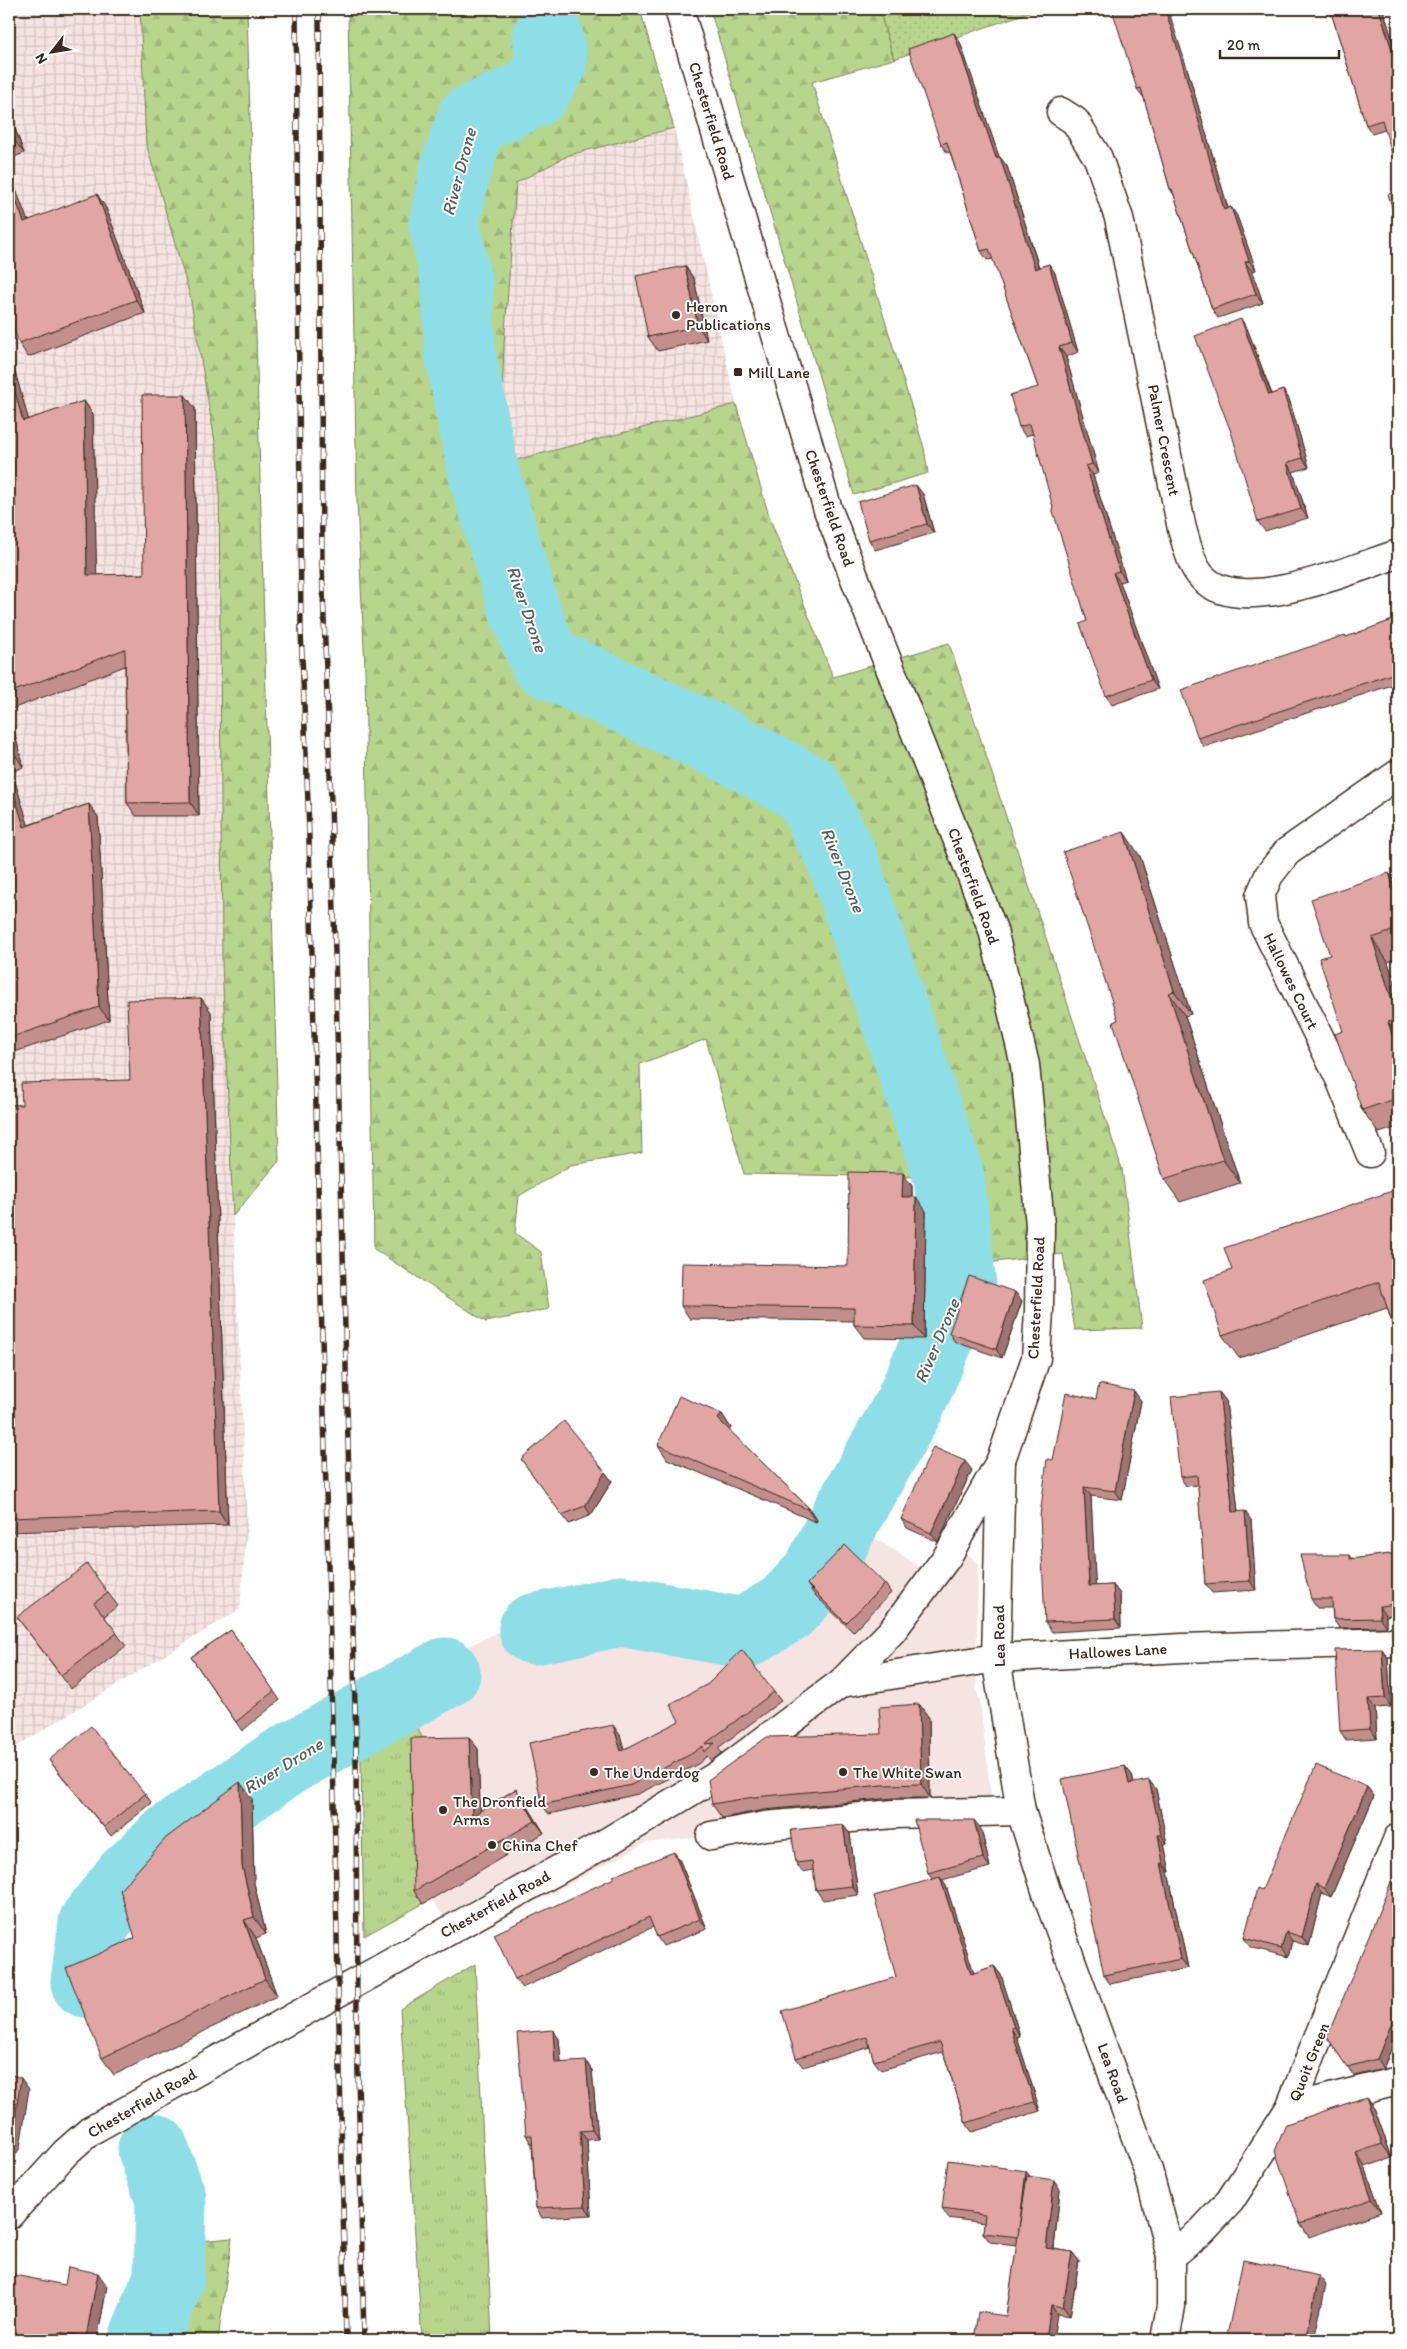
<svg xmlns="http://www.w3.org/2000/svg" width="1407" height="2349" font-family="Itim,sans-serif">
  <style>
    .built { fill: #f6e4e3 }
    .industrial { fill: url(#industrial-grid) }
    .grass { fill: url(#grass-tufts); stroke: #7a8056 }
    .forest { fill: url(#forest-firs); stroke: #7a8056 }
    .park { fill: url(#park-dots); stroke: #7a8056 }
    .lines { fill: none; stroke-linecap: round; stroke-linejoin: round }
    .river { stroke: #8ddee7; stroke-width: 71 }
    .street-casing { stroke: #3b2a1e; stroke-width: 31 }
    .secondary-casing { stroke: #3b2a1e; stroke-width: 31 }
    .street { stroke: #fff; stroke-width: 28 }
    .secondary { stroke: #fff; stroke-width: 28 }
    .rail-casing { stroke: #3b2a1e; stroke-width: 5.5 }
    .rail { stroke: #fff; stroke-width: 4; stroke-dasharray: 11; stroke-linecap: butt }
    .wall { fill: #c28f8c; stroke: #3b2a1e }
    .shaded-wall { fill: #9e7472; stroke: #3b2a1e }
    .building { fill: #e1a6a3; stroke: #3b2a1e }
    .poi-dot { fill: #3b2a1e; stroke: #fff; stroke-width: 2 }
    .labels { text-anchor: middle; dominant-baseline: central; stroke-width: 4; stroke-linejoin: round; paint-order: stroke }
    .street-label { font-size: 16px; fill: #3b2a1e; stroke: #fff }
    .poi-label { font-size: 16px; fill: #3b2a1e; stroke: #fff; text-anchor: start }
    .water-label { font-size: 18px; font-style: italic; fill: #54605a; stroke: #fff }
  </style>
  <defs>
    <pattern id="industrial-grid" width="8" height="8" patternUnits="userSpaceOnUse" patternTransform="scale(1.25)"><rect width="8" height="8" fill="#f6e4e3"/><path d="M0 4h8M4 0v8" fill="none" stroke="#d4c4c2"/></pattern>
    <pattern id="grass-tufts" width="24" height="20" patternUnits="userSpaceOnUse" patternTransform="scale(1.25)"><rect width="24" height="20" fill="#b8d58d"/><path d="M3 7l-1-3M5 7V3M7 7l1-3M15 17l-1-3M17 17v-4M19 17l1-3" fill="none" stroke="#9fb779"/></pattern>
    <pattern id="forest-firs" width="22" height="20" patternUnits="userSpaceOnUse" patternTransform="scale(1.25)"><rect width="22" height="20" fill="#b8d58d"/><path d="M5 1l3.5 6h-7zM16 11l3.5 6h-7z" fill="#9fb779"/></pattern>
    <pattern id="park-dots" width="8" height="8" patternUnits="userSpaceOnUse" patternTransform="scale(1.25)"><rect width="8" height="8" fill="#b8d58d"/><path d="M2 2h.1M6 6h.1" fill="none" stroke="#9fb779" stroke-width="1.8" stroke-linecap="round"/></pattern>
  </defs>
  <rect width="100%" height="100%" fill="#fff"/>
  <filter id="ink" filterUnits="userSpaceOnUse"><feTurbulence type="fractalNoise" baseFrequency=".02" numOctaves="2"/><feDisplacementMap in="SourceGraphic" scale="10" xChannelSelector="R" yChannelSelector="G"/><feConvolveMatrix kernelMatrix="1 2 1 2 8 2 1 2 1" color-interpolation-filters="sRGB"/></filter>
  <g filter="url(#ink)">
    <polygon class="built" points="826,1507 922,1568 948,1581 967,1553 978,1564 976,1690 980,1702 992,1805 646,1843 462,1941 423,1888 428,1750 396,1680 537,1614 580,1605 659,1606 741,1626"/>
    <g class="industrial">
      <polygon points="9,9 140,9 146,143 190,296 219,465 222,962 247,1526 240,1609 9,1751"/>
      <polygon points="674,128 736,404 500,464 504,344 516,183 569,155"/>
    </g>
    <g class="grass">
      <polygon points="396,1680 428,1750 423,1887 430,1900 364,1936 360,1704"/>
      <polygon points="475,1964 492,2340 422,2340 400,2009"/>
    </g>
    <g class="forest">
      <polygon points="140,9 247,9 279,1161 233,1216 222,962 219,465 190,296 146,143"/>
      <polygon points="348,9 640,9 674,128 569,155 516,183 504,344 500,464 736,404 770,519 833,677 949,643 1122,1169 1142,1328 1075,1330 1063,1254 935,1269 928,1177 744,1174 706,1039 640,1064 642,1153 571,1165 519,1196 515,1233 541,1252 549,1309 486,1322 374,1249 365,669 357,502"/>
      <polygon points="710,9 879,9 894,59 812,82 924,448 928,473 854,495"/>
      <polygon points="232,2238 218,2340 143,2340 143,2246"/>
    </g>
    <polygon class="park" points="879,9 1038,9 894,59"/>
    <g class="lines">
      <g class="river">
        <polyline points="534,1629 621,1611 744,1633 786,1608 817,1575 847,1515 909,1406 961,1287 949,1177 841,855 807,789 727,746 545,661 526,615 484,474 460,353 457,283 444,224 456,167 472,120 534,92 552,63 548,37"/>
        <polyline points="86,1982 94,1923 129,1878 173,1837 287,1760 445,1673"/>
        <polyline points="144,2340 169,2278 171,2199 153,2149"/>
      </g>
      <defs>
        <g id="street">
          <path d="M1061 112 1075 121 1098 158 1119 218 1182 529C1187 545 1191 566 1203 578 1241 618 1353 568 1398 554"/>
          <polyline points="1370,1153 1340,1079 1263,923 1260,896 1269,875 1287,852 1398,774"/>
          <polyline points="1001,1460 996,1658 1021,1811 1050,1903 1148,2170 1171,2256 1171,2306 1165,2340"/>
          <polyline points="841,1683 996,1658 1182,1648 1398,1642"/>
          <polyline points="711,1836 765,1826 894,1814 1021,1811"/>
          <polyline points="1290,2108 1398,2081"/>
          <polyline points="1171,2256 1202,2231 1230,2201 1290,2108 1398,1838"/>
        </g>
        <polyline id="secondary" points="9,2215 66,2152 90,2131 604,1844 718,1775 841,1683 892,1631 947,1557 1001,1460 1036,1358 1039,1311 1040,1225 1025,1065 993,930 828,510 679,9"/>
      </defs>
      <use href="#street" class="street-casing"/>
      <use href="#secondary" class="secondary-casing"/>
      <use href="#street" class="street"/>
      <use href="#secondary" class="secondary"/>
      <defs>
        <g id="rail">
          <polyline points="296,9 301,631 308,802 333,1757 346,2340"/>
          <polyline points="319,9 322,565 331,801 356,1743 357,2029 364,2340"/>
        </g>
      </defs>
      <use href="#rail" class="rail-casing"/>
      <use href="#rail" class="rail"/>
    </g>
    <g class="wall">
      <polygon points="1330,9 1383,9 1398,58 1385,130 1372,134 1366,125"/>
      <polygon points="960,42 999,157 1007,166 1039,267 1049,264 1055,273 1078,352 1066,357 1099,473 1093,475 1126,580 1120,582 1158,689 1112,705 1106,696 1087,621 1033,434 1025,436 1019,427 1038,387 993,259 987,260 981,251 950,152 947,153 941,144"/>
      <polygon points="1187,68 1228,208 1231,207 1237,216 1256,270 1252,271 1263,303 1218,318 1212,309 1174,195 1170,189 1144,98 1137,89"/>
      <polygon points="9,112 24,153 9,159"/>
      <polygon points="9,171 27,220 106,208 145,313 28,357 19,343"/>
      <polygon points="685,266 694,279 707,340 658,351 648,337"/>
      <polygon points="1247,328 1272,394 1283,390 1289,399 1309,467 1293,472 1308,518 1265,531 1258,522"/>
      <polygon points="9,364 15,372 28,420 84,401 93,414 96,575 144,574 195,408 199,816 136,816 127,803 125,666 9,710 23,767 12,772 28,825 89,804 98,817 109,1020 9,1054"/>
      <polygon points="923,494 934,533 875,550 869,540"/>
      <polygon points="1398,618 1398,683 1204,747 1198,738 1345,635 1347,637"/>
      <polygon points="1140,856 1191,1014 1185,1016 1240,1183 1180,1202 1164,1179 1118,1020"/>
      <polygon points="1389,873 1398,886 1398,958 1388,962 1398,992 1398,1127 1379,1133 1362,1110 1343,1031 1330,955"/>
      <polygon points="201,998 211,1012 228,1525 9,1532 9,1105 22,1105 130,1080"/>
      <polygon points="903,1173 912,1186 912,1197 926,1211 924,1339 864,1338 854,1325 854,1321 690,1319 681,1306 848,1266"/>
      <polygon points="1398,1189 1398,1333 1393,1326 1387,1308 1239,1358 1222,1335"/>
      <polygon points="1015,1292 1022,1301 1002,1358 955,1342 949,1333"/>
      <polygon points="1134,1391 1141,1401 1122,1500 1091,1496 1095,1586 1113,1585 1120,1594 1121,1628 1052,1632 1045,1622 1096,1399"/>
      <polygon points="1219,1392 1226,1401 1238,1512 1251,1520 1256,1590 1212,1593 1205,1584 1198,1485 1186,1486 1180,1477"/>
      <polygon points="722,1414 731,1428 729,1430 808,1507 817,1520 816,1522 667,1459 658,1445"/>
      <polygon points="521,1459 605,1472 612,1481 591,1515 569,1524"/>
      <polygon points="972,1470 938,1542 907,1528 901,1519"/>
      <polygon points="1398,1553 1398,1614 1386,1616 1386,1627 1339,1628 1333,1619 1332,1608 1317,1608 1311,1599 1350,1555 1353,1559"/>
      <polygon points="807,1584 885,1584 891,1593 853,1632 813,1593"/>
      <polygon points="108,1593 118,1606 104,1616 126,1646 71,1689 17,1617"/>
      <polygon points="231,1630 280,1700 242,1731 191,1657"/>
      <polygon points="1382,1649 1388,1658 1391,1707 1375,1708 1377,1738 1346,1740 1340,1731"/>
      <polygon points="774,1692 781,1701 718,1748 722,1753 711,1761 707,1756 698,1764 638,1794 549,1814 542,1805 620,1735 624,1749"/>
      <polygon points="919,1704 929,1718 930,1798 893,1798 764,1810 722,1818 712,1804 881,1734"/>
      <polygon points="469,1737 478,1749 480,1811 516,1789 525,1802 544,1833 423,1904 414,1891"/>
      <polygon points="49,1760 145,1794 152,1803 111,1836 56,1769"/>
      <polygon points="1125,1766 1132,1775 1134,1784 1156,1789 1167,1844 1164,1844 1170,1872 1168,1872 1188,1968 1110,1984 1104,1975"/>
      <polygon points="1367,1787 1374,1796 1331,1897 1322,1893 1309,1946 1292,1941 1288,1957 1250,1947 1244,1938 1262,1890"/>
      <polygon points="252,1799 254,1883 266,1934 256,1938 277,1996 114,2075 102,2058 135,1938"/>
      <polygon points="843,1825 850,1834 858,1895 823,1900 816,1890 814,1870 802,1872 796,1863"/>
      <polygon points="981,1829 990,1867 942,1880 946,1886 974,1973 994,1966 1001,1975 1020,2036 1017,2037 1040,2111 972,2132 966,2123 943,2052 881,2070 874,2061 870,2047 803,2067 796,2058 896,1977 932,1879 928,1873"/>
      <polygon points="674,1852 680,1861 707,1929 663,1946 657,1937 653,1927 522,1988 515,1979"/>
      <polygon points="1398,1885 1398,2032 1383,2069 1354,2076 1327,2037"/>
      <polygon points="553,2030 559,2039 561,2063 592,2070 598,2139 587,2140 591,2215 542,2218 536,2208 532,2145 526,2135"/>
      <polygon points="1366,2097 1375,2110 1392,2158 1365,2167 1381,2212 1309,2237 1300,2224"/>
      <polygon points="1031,2177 1060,2189 1054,2249 1072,2252 1079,2261 1070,2316 1057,2314 1006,2316 1017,2245 990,2242 983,2233 984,2223 948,2218 942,2209"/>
      <polygon points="65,2285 107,2286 97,2340 9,2340"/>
    </g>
    <g class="shaded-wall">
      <polygon points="1165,9 1168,9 1187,68 1231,219 1224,210"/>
      <polygon points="1379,9 1383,9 1398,58 1398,69"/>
      <polygon points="954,33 960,42 1003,168 996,158"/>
      <polygon points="9,112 24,153 14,140 9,124"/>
      <polygon points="1000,157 1007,166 1042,278 1035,269"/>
      <polygon points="9,171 33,235 24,222 9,182"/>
      <polygon points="97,194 106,208 145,313 136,300"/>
      <polygon points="1231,207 1237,216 1256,270 1249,261"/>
      <polygon points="1245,262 1252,271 1263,303 1256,294"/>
      <polygon points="1049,264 1055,273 1078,352 1072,343"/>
      <polygon points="685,266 694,279 707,340 698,326"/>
      <polygon points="1241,319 1247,328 1275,404 1269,395"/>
      <polygon points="1059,347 1066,357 1099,473 1092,464"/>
      <polygon points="9,364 15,372 33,435 23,421 9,371"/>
      <polygon points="1283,390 1289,399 1309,467 1302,458"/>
      <polygon points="185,395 195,408 199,816 190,802"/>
      <polygon points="84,401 93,414 97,588 87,575"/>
      <polygon points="1287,463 1293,472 1308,518 1301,509"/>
      <polygon points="1086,466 1093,475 1126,580 1119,571"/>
      <polygon points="916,485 923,494 934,533 927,524"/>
      <polygon points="1113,573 1120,582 1158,689 1151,680"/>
      <polygon points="9,709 9,710 23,767 14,753 9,732"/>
      <polygon points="9,767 12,772 33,840 24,827 9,778"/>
      <polygon points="89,804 98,817 109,1020 99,1007"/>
      <polygon points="1124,832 1140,856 1191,1014 1174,991"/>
      <polygon points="1389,873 1398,886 1398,900"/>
      <polygon points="1372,938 1388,962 1398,992 1398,1019"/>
      <polygon points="1169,993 1185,1016 1240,1183 1223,1160"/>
      <polygon points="201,998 211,1012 228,1525 219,1511"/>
      <polygon points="1388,1022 1398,1037 1398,1054"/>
      <polygon points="903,1173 912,1186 912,1210 902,1197"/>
      <polygon points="916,1197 926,1211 924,1339 914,1326"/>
      <polygon points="1015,1292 1022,1301 1002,1358 996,1349"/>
      <polygon points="1134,1391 1141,1401 1122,1500 1115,1491"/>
      <polygon points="1219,1392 1226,1401 1239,1521 1233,1512"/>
      <polygon points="722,1414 731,1428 728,1433 718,1419"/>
      <polygon points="965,1461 972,1470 938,1542 931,1533"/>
      <polygon points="605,1472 612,1481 591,1515 585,1506"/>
      <polygon points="1084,1487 1091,1496 1096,1595 1089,1586"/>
      <polygon points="808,1507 817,1520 816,1522 807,1509"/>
      <polygon points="1245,1511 1251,1520 1256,1590 1250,1581"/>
      <polygon points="1113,1585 1120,1594 1121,1628 1115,1619"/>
      <polygon points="1379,1606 1386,1616 1386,1627 1380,1618"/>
      <polygon points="1382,1649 1388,1658 1391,1707 1385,1698"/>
      <polygon points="1368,1699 1375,1708 1377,1738 1370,1729"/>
      <polygon points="919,1704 929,1718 930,1798 921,1784"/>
      <polygon points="613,1725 620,1735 627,1760 621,1751"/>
      <polygon points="469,1737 478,1749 481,1828 472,1816"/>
      <polygon points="1125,1766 1132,1775 1136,1794 1129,1784"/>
      <polygon points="1149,1780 1156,1789 1167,1844 1161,1835"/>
      <polygon points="240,1782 252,1799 254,1883 266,1934 254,1917 242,1866"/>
      <polygon points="1367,1787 1374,1796 1331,1897 1324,1888"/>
      <polygon points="516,1789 525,1802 544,1833 535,1821"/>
      <polygon points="974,1820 981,1829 990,1867 983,1858"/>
      <polygon points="843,1825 850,1834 858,1895 852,1886"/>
      <polygon points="1158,1835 1164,1844 1170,1872 1163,1863"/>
      <polygon points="674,1852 680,1861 707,1929 700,1919"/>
      <polygon points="1161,1863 1168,1872 1188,1968 1181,1959"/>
      <polygon points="940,1877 946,1886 977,1983 971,1974"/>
      <polygon points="1316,1884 1322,1893 1309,1946 1302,1937"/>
      <polygon points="244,1920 256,1938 277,1996 265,1979"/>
      <polygon points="1286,1932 1292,1941 1288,1957 1281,1948"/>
      <polygon points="994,1966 1001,1975 1020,2036 1014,2027"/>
      <polygon points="1398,2007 1398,2032 1383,2069 1377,2059"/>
      <polygon points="1011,2028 1017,2037 1040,2111 1034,2102"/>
      <polygon points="553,2030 559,2039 562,2073 555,2063"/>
      <polygon points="586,2061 592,2070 598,2139 592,2130"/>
      <polygon points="21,2078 29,2089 20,2148 9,2165 9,2142"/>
      <polygon points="1366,2097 1375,2110 1392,2158 1382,2144"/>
      <polygon points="580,2131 587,2140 591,2215 585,2206"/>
      <polygon points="1356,2153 1365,2167 1381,2212 1372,2199"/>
      <polygon points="1026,2171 1033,2180 1018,2237"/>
      <polygon points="1054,2180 1060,2189 1053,2257 1046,2248"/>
      <polygon points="1072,2252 1079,2261 1070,2316 1063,2307"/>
      <polygon points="98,2273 107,2286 97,2340 88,2340 86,2337"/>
      <polygon points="1319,2276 1326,2285 1314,2340 1306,2340"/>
      <polygon points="1051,2305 1057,2314 1053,2340 1046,2340"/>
      <polygon points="60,2332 66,2340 58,2340"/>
    </g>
    <g class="building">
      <polygon points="1112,9 1165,9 1181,59 1224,210 1231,207 1249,261 1245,262 1256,294 1212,309 1172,189 1170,189 1141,88 1137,89"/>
      <polygon points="1330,9 1379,9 1398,69 1398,174 1382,120 1366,125"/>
      <polygon points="954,33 996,158 1000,157 1035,269 1049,264 1072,343 1059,347 1092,464 1086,466 1119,571 1113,573 1151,680 1106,696 1080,624 1087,621 1052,508 1053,507 1030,424 1019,427 1010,395 1038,387 989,249 981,251 947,142 941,144 908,49"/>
      <polygon points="9,124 14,140 9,142"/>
      <polygon points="9,182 24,222 97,194 136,300 19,343 9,316"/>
      <polygon points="1398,191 1398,226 1388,194"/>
      <polygon points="685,266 698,326 648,337 636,276"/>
      <polygon points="1241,319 1269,395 1283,390 1302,458 1287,463 1301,509 1258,522 1232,435 1195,336"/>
      <polygon points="9,371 23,421 84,401 87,575 144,574 142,395 185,395 190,802 127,803 125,649 9,693"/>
      <polygon points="916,485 927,524 869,540 858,502"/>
      <polygon points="1398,618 1398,672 1198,738 1181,690 1345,635 1346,637"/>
      <polygon points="9,732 14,753 9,756"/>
      <polygon points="9,778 24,827 89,804 99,1007 9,1038"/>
      <polygon points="1124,832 1174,991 1169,993 1223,1160 1164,1179 1113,1022 1118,1020 1063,852"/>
      <polygon points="1389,873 1398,900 1398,929 1372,938 1398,1019 1388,1022 1398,1054 1398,1098 1362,1110 1335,1034 1343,1031 1319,958 1330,955 1311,899"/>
      <polygon points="201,998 219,1511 9,1518 9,1105 22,1105 21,1083 130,1080 127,1000"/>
      <polygon points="849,1172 903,1173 902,1197 916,1197 914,1326 854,1325 854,1308 681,1306 682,1263 848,1266"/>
      <polygon points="1398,1189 1398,1324 1393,1326 1379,1282 1222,1335 1204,1280 1232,1270 1224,1248"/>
      <polygon points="969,1276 1015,1292 996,1349 949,1333"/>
      <polygon points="1099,1384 1134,1391 1115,1491 1084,1487 1089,1586 1113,1585 1115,1619 1045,1622 1040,1516 1047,1459 1053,1460 1066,1393 1096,1399"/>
      <polygon points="1219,1392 1233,1512 1245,1511 1250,1581 1205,1584 1197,1475 1180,1477 1171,1397"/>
      <polygon points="679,1396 722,1414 718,1419 808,1507 807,1509 658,1445"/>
      <polygon points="564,1421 605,1472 585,1506 562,1515 521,1459"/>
      <polygon points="933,1447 965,1461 931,1533 901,1519"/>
      <polygon points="845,1545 885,1584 846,1623 807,1584"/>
      <polygon points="1398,1553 1398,1604 1379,1606 1380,1618 1333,1619 1332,1599 1311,1599 1300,1555 1350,1555 1350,1559"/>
      <polygon points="87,1564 108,1593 94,1603 117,1633 61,1675 17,1617"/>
      <polygon points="231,1630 274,1691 236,1722 191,1657"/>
      <polygon points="1382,1649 1385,1698 1368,1699 1370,1729 1340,1731 1335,1650"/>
      <polygon points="742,1650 774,1692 705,1744 715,1743 704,1752 703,1746 691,1754 631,1785 542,1805 529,1743 613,1725 621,1751 679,1721 670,1704 708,1684"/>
      <polygon points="919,1704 921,1784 883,1785 754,1797 712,1804 708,1780 767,1737 881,1734 879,1707"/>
      <polygon points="91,1726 145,1794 104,1827 49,1760"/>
      <polygon points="469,1737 472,1816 516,1789 535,1821 414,1891 411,1738"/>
      <polygon points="1316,1765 1367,1787 1324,1888 1316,1884 1302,1937 1286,1932 1281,1948 1244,1938 1257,1888 1262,1890"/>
      <polygon points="1125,1766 1129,1784 1149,1780 1161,1835 1158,1835 1163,1863 1161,1863 1181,1959 1104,1975 1062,1779"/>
      <polygon points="240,1782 242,1866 254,1917 244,1920 265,1979 102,2058 66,1968 135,1938 120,1890 166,1838"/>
      <polygon points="914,1820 974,1820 983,1858 928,1873"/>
      <polygon points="843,1825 852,1886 816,1890 812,1861 796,1863 791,1830"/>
      <polygon points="674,1852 700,1919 657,1937 649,1917 515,1979 494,1934 614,1878 613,1876"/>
      <polygon points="940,1877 971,1974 994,1966 1014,2027 1011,2028 1034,2102 966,2123 940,2042 874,2061 867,2037 796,2058 782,2011 896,1977 874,1896"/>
      <polygon points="1391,1882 1398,1885 1398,2007 1377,2059 1347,2067 1327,2037"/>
      <polygon points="553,2030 555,2063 586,2061 592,2130 580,2131 585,2206 536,2208 532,2135 526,2135 517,2033"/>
      <polygon points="9,2074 21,2078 12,2137 9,2142"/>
      <polygon points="1366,2097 1382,2144 1356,2153 1372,2199 1300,2224 1275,2151 1286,2124"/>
      <polygon points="948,2160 1026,2171 1018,2237 983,2233 985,2215 942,2209"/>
      <polygon points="1027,2176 1054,2180 1046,2248 1072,2252 1063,2307 1051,2305 1046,2340 974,2340 978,2312 1006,2316"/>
      <polygon points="1243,2260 1319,2276 1306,2340 1230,2340 1231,2337 1227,2336"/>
      <polygon points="68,2267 98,2273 86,2337 60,2332 58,2340 9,2340 9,2274 65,2285"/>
    </g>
  </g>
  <g class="poi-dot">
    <circle cx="676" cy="315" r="5"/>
    <rect x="733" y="367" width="10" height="10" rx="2.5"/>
    <circle cx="594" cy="1772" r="5"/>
    <circle cx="843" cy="1772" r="5"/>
    <circle cx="443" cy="1810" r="5"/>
    <circle cx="492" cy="1845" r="5"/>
  </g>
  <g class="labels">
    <g class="street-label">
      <text transform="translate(712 121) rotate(73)">Chesterfield Road</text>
      <text transform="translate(1164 440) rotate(79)">Palmer Crescent</text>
      <text transform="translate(830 508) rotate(71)">Chesterfield Road</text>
      <text transform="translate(974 886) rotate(70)">Chesterfield Road</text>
      <text transform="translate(1291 981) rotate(64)">Hallowes Court</text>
      <text transform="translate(1036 1298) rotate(-87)">Chesterfield Road</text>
      <text transform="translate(999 1636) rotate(-91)">Lea Road</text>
      <text transform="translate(1118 1651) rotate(-3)">Hallowes Lane</text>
      <text transform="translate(495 1904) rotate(-29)">Chesterfield Road</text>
      <text transform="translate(1309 2062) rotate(-68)">Quoit Green</text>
      <text transform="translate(1113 2073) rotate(70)">Lea Road</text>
      <text transform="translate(142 2103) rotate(-30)">Chesterfield Road</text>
    </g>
    <g class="poi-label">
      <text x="686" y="306">Heron<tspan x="686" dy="18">Publications</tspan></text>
      <text x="748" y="372">Mill Lane</text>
      <text x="604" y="1772">The Underdog</text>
      <text x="853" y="1772">The White Swan</text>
      <text x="453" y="1801">The Dronfield<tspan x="453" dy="18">Arms</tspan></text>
      <text x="502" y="1845">China Chef</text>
    </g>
    <g class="water-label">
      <text transform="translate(459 172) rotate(-75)">River Drone</text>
      <text transform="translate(527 609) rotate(71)">River Drone</text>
      <text transform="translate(843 870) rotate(68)">River Drone</text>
      <text transform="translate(937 1341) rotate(-67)">River Drone</text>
      <text transform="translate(283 1766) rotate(-32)">River Drone</text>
    </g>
  </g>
  <rect width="1407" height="2349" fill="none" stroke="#fff" stroke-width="30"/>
  <rect x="15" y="15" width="1377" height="2319" fill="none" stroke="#3b2a1e" stroke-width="2" filter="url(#ink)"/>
  <g transform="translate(52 52) rotate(239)" stroke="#ffffff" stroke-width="4" paint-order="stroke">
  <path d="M0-4L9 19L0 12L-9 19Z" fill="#3b2a1e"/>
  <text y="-8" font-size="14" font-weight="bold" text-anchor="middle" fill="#3b2a1e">N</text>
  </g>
  <path d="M1220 50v8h119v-8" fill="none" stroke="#3b2a1e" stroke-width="2.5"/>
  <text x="1227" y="50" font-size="15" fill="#3b2a1e" stroke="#ffffff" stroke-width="4" paint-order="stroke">20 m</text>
</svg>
